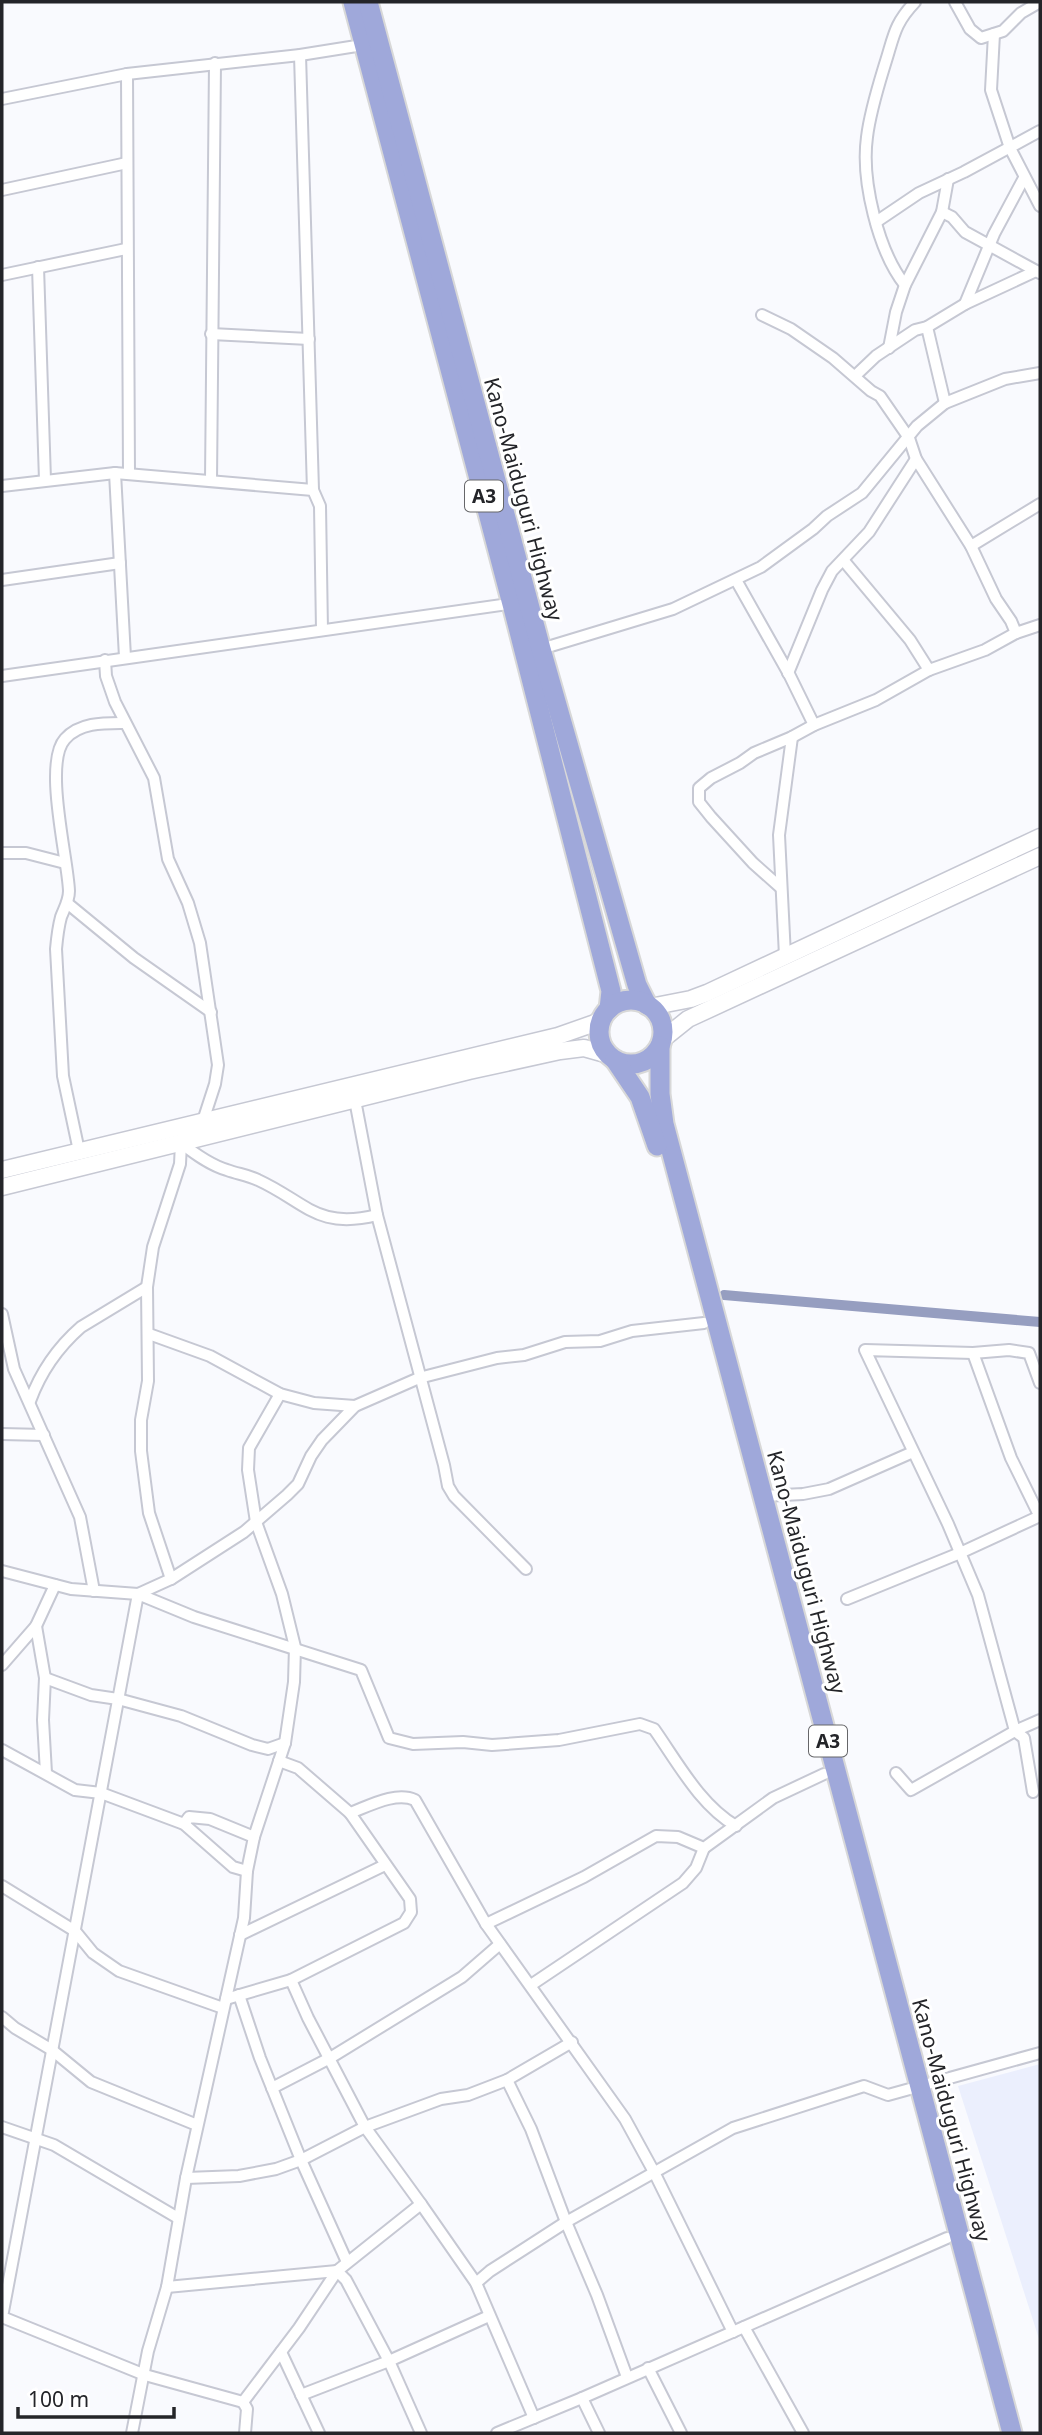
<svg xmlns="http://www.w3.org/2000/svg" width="1042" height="2435" font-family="'Noto Sans',sans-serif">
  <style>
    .built { fill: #ebeffd }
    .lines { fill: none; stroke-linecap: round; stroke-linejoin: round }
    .canal { stroke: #969ec0; stroke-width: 10 }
    .minor-casing { stroke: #c6c8d3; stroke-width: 14 }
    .secondary-casing { stroke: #c6c8d3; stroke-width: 19 }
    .trunk-casing { stroke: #d8d8d8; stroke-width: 23 }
    .minor { stroke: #fff; stroke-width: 10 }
    .secondary { stroke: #fff; stroke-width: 16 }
    .trunk { stroke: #9fa8da; stroke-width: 19 }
    .labels { text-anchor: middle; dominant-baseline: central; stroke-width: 6; stroke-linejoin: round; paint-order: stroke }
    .shield { fill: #fff; stroke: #666669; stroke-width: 2 }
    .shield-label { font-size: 19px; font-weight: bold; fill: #242529 }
    .street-label { font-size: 21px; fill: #242529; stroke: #fff }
  </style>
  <rect width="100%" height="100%" fill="#f9fafe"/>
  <polygon class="built" points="1040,2064 1040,2342 958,2086"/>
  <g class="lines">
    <polyline class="canal" points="724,1295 1040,1322"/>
    <defs>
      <g id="minor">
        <polyline points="955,2 970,29 981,38 1003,31 1021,13 1040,2"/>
        <polyline points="994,34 991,90 1010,148 1040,206"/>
        <polyline points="300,55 313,490"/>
        <polyline points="127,74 129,474"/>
        <polyline points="2,99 127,74 300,55 369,44"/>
        <polyline points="2,190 127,163"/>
        <polyline points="942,212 952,217 965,232 1040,273"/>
        <polyline points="876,222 919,193 964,172 1040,131"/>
        <polyline points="38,267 45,480"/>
        <polyline points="2,275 126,249"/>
        <path d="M905 285C878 251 861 180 867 137 870 112 878 87 885 64 894 36 894 24 915 2"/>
        <polyline points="965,304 994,234 1024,178"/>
        <polyline points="762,315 791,329 833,358 871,391 880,396 909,438 916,459 971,546 996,599 1011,621 1016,633"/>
        <polyline points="927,327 945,403"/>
        <polyline points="211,334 309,339"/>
        <polyline points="889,348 896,312 905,285 942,212 948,179"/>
        <polyline points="855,376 876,356 915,330 927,327 965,304 1036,271"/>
        <polyline points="115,473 125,657"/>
        <polyline points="211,480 215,63"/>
        <polyline points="2,486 115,473 313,490 320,506 322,630"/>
        <polyline points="971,546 1040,504"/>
        <polyline points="844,561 910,640 929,670"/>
        <polyline points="2,580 120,563"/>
        <polyline points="736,580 789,674 814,725"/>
        <polyline points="541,649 673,609 761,567 813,529 827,516 862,493 917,426 945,403 1005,379 1040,373"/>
        <polyline points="105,660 106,676 115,702 154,778 168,859 188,903 200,943 218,1065 215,1084 203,1121"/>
        <polyline points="788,673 822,590 832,571 869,532 916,459"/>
        <polyline points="2,676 515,603"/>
        <polyline points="2,853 26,853 65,863"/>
        <polyline points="780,887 753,863 711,817 699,802 699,788 711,778 740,763 754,753 792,737 814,725 876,700 929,670 985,650 1016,633 1040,625"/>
        <polyline points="67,903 134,958 211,1012"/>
        <polyline points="785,956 779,835 792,737"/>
        <polyline points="355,1100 377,1215 444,1465 448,1486 454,1496 526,1569"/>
        <path d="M181 1143C195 1154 210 1165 227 1170 238 1174 248 1175 258 1180 306 1202 317 1230 377 1215"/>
        <path d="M79 1151 63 1076 56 949C57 938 58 928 61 917 64 909 69 901 69 891 68 859 43 763 65 739 80 722 105 723 125 723"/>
        <polyline points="2,1314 14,1369 80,1517 94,1591"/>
        <polyline points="149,1334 210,1356 280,1394 314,1403 355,1406"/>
        <polyline points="973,1353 1011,1458 1040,1517"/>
        <path d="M30 1401C41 1371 57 1348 81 1327L147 1287"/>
        <polyline points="2,1434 44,1435"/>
        <polyline points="763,1496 803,1494 829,1489 913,1452"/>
        <polyline points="2,1571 71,1589 138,1594 171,1579 244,1532 287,1495 298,1484 311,1456 322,1440 355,1406 419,1378 497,1358 524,1355 565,1342 600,1341 632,1331 704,1323"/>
        <polyline points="171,1579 149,1513 141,1451 141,1420 148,1381 147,1287 153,1247 180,1164 181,1143"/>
        <polyline points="847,1599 960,1553 1040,1516"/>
        <polyline points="36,1626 45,1678 43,1720 46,1773"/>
        <polyline points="2,1665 36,1626 55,1585"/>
        <polyline points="45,1678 91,1695 118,1699 181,1716 252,1745 268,1749 285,1743"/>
        <polyline points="2,1750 75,1790 101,1793 184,1824 233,1867 247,1871"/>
        <path d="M279 1761 298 1768 350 1813C369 1806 396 1791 415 1800L486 1924 625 2119 654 2172 733 2332"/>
        <polyline points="896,1773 911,1790 1015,1731 1040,1720"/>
        <polyline points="1033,1792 1024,1738 1015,1731 978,1595 948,1524 865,1350 973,1353 1009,1350 1029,1353 1040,1383"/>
        <polyline points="184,1824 189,1817 210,1819 254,1837"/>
        <polyline points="2,1886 75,1931 93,1953 119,1971 223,2008"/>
        <polyline points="486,1924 584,1877 656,1836 678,1837 704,1848 773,1798 824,1774"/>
        <polyline points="240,1935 385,1865"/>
        <polyline points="291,1980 308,2018 365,2127 421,2204"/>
        <polyline points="531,1985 683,1883 696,1868 704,1848"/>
        <polyline points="239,1995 260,2058 301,2160 347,2262"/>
        <polyline points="226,1999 291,1980 404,1923 411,1912 410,1899 350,1813"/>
        <polyline points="2,2017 15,2028 52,2050 91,2082 197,2125"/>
        <polyline points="507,2080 531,2129 566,2222 597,2295 627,2377"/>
        <polyline points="272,2088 330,2058 462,1977 500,1944"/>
        <polyline points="2,2127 54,2145 178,2218"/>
        <polyline points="186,2178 239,2176 276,2169 301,2160 365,2127 441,2099 468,2095 507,2080 572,2042"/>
        <polyline points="337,2271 346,2280 389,2361 421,2433"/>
        <polyline points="476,2283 490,2271 566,2222 733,2128 864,2086 888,2095 1040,2053"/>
        <polyline points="167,2287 337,2271"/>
        <polyline points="744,2327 803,2433"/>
        <polyline points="281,2352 319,2433"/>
        <polyline points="648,2368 681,2433"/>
        <polyline points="301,2395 389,2361 489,2316"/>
        <path d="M243 2402 145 2375 2 2317 138 1594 194 1617 361 1670 389 1738 413 1744 463 1742 492 1745 559 1740 640 1724 654 1729C678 1763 700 1805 736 1826"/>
        <polyline points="243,2402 299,2328 337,2271 421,2204 476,2283 534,2418"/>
        <polyline points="243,2402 247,2409 245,2433"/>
        <polyline points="132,2433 148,2351 167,2287 186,2178 244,1918 247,1871 254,1837 285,1743 294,1682 295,1647 282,1594 256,1522 248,1470 249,1448 280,1394"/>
        <polyline points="497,2433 582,2398"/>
        <polyline points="599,2433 582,2398 947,2238"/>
      </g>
      <g id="secondary">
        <polyline points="650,1007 691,999 707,993 1040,837"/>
        <polyline points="663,1039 688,1019 1040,856"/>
        <polyline points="2,1170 558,1036 595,1023 604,1016"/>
        <polyline points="2,1187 469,1071 560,1051 584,1048 609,1055"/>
      </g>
      <g id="trunk">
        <polyline points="353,2 512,604 611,991 609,1009"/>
        <polyline points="368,2 541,649 637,985 647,1005"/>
        <circle cx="631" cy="1032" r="32"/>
        <polyline points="660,1046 660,1094 664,1124 1012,2433"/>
        <polyline points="615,1060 640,1097 657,1146"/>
      </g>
    </defs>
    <use href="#minor" class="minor-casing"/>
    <use href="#secondary" class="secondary-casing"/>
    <use href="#trunk" class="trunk-casing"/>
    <use href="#minor" class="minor"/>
    <use href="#secondary" class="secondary"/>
    <use href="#trunk" class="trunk"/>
  </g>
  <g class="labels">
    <g class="shield">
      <rect x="465" y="480.5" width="38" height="31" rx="5"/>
      <rect x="809" y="1725.5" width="38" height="31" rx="5"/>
    </g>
    <g class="shield-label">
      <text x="484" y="496">A3</text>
      <text x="828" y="1741">A3</text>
    </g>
    <g class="street-label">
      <text transform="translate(524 499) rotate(75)">Kano-Maiduguri Highway</text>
      <text transform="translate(807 1572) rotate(75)">Kano-Maiduguri Highway</text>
      <text transform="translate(952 2120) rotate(75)">Kano-Maiduguri Highway</text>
    </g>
  </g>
  <rect width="1042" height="2435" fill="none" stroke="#242529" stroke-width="7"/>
  <path d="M18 2407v10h156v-10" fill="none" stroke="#242529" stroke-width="3.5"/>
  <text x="28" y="2407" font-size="21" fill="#242529" stroke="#ffffff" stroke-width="5" paint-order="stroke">100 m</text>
</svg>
